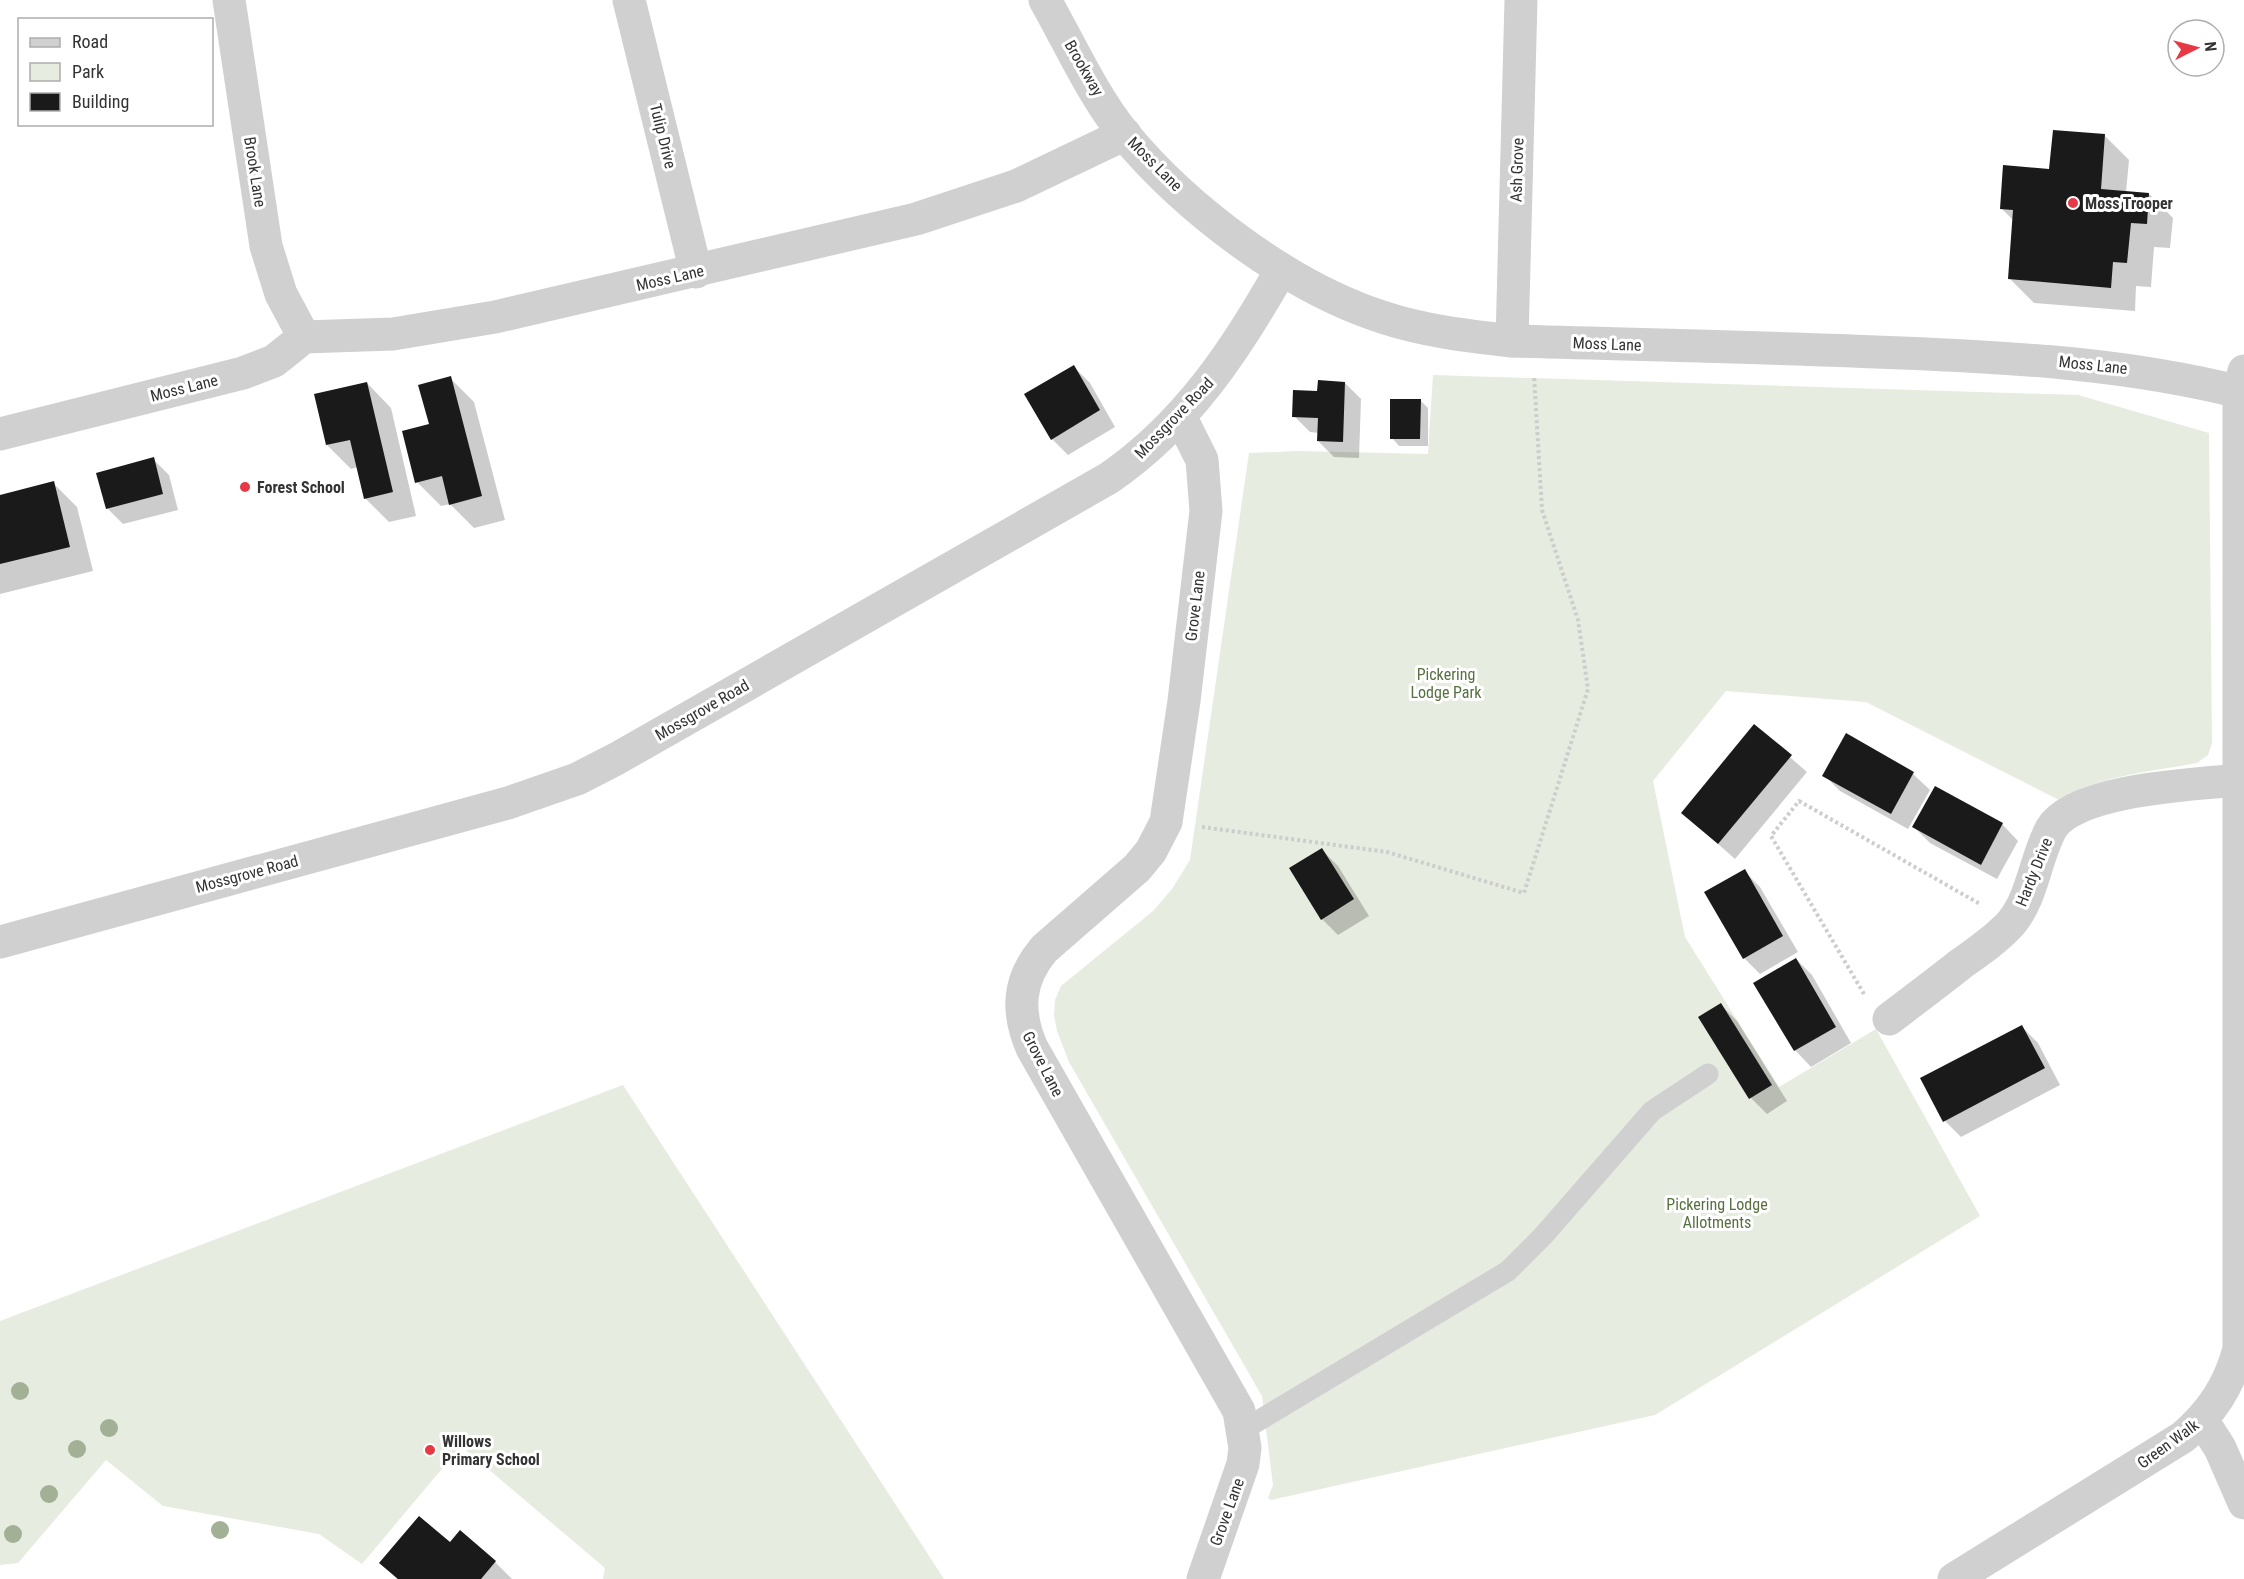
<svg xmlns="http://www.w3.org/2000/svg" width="2244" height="1579" font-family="'Roboto Condensed',sans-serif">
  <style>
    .green { fill: #e6ecdf }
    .shadow { fill: #0003 }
    .building { fill: #1a1a1a }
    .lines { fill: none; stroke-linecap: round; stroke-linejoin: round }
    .path { stroke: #cdcdcd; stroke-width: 4; stroke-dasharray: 3 3; stroke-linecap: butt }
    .service { stroke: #d0d0d0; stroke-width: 21 }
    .minor { stroke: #d0d0d0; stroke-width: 33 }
    .tertiary { stroke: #d0d0d0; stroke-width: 33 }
    .tree { fill: #a2b095 }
    .poi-dot { fill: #e63946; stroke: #fff; stroke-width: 2 }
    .labels { text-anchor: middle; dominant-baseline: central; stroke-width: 6; stroke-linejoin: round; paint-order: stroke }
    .street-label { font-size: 16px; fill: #333; stroke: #fff }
    .poi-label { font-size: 16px; font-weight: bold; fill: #333; stroke: #fff; text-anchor: start }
    .park-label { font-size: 16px; fill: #56703f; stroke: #fff }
  </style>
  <rect width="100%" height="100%" fill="#fff"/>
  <g class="green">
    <path d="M1433 375 2078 395 2209 433 2212 743 2208 755 2197 763C2151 772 2100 775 2059 800L1866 702 1726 691 1653 781 1685 937 1779 1087 1876 1029 1980 1216 1655 1415 1271 1500 1268 1498 1273 1485 1262 1396 1069 1062 1057 1031 1054 1015 1055 1000 1061 986 1153 911 1172 889 1190 860 1249 453 1297 451 1428 454Z"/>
    <polygon points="623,1085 944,1579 603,1579 605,1568 461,1446 362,1564 319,1534 163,1506 106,1460 18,1563 0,1565 0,1321"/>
  </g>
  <g class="shadow">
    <polygon points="2105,136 2129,160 2126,192 2149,194 2173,218 2170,248 2154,247 2151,287 2136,286 2135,311 2034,303 2010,279 2014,221 2001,208 2051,170"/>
    <polygon points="1074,367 1090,383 1115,427 1068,455 1052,439"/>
    <polygon points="450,378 474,402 505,520 474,528 450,504 441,506 417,482 430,425"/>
    <polygon points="367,383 391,408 416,516 389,522 365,498 358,467 351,469 327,445"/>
    <polygon points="1345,383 1361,399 1359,458 1334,457 1318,441 1319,433 1310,432 1294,416 1319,393"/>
    <polygon points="1420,400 1428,408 1428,446 1399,446 1392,438"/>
    <polygon points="153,459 169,475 178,510 123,524 107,508"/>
    <polygon points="53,483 77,507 93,571 0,594 0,496"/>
    <polygon points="1754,726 1807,772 1735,859 1683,813"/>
    <polygon points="1846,735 1913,774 1930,790 1908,829 1840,791 1824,775"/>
    <polygon points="2002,824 2018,841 1997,879 1930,843 1914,827"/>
    <polygon points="1322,850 1338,866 1369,916 1338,935 1322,919"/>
    <polygon points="1744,871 1760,887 1798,952 1760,974 1744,958"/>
    <polygon points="1796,959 1812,975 1851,1043 1811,1067 1795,1050"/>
    <polygon points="1721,1005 1737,1021 1787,1101 1767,1114 1751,1098"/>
    <polygon points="2022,1027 2038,1043 2060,1085 1961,1137 1945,1121"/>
    <polygon points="450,1544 495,1562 512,1579 397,1579 381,1563"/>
  </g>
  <g class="building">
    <polygon points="2053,130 2105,134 2101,189 2149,193 2147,224 2131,223 2127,263 2113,262 2111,288 2008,279 2013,210 2000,209 2003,165 2049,169"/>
    <polygon points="1074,365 1100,410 1051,440 1024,394"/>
    <polygon points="451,376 482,496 449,505 442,476 415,483 402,431 429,424 418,385"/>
    <polygon points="1318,380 1345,382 1343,442 1317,441 1318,418 1292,417 1293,390 1317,391"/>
    <polygon points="367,382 393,492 364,499 350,440 326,445 314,394"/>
    <polygon points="1390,399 1421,399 1420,439 1390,439"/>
    <polygon points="154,457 163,494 106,509 96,473"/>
    <polygon points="54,481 70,547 0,564 0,495"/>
    <polygon points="1754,724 1792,755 1718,844 1681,813"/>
    <polygon points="1846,733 1914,772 1891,814 1822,776"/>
    <polygon points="1935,786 2003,823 1981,865 1912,827"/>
    <polygon points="1322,848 1354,899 1321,920 1289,868"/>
    <polygon points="1745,869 1783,936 1743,959 1704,892"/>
    <polygon points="1796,958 1836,1027 1794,1051 1753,983"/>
    <polygon points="1721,1003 1772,1085 1749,1099 1698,1017"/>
    <polygon points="2022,1025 2045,1068 1943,1122 1920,1078"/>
    <polygon points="419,1516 450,1542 460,1530 496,1561 481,1579 398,1579 379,1563"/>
  </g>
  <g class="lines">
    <g class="path">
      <polyline points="1202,827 1387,852 1524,893 1588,689 1578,620 1542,510 1534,376"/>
      <polyline points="1864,994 1771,836 1799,801 1980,904"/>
    </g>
    <polyline class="service" points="1243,1430 1508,1271 1543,1236 1652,1111 1708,1074"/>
    <g class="minor">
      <polyline points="229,0 266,246 281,294 304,337"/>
      <polyline points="629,0 696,272"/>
      <polyline points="1512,341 1521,0"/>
      <path d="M1180 416 1202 460 1206 511 1184 701 1166 822 1151 851 1137 868 1044 949C1018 980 1016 1011 1032 1048L1239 1411 1245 1448 1243 1464 1203 1579"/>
      <polyline points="0,434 243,373 274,361 304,337 393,334 495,317 916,219 1016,186 1125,134"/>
      <path d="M1889 1019C1914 1000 1938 982 1962 963 1979 951 1998 938 2012 922 2033 896 2035 859 2051 829 2073 789 2197 784 2241 780"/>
      <polyline points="2202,1420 2220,1448 2244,1503"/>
      <path d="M1954 1579 2183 1437C2212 1412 2229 1386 2239 1349V391L2244 371"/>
    </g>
    <g class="tertiary">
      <path d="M1045 0C1070 44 1092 94 1124 134 1186 209 1289 287 1382 317 1424 331 1468 336 1512 341 1642 345 1772 347 1902 353 2020 358 2129 364 2244 393"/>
      <path d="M0 942 508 803 577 779 616 759 1109 478C1186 425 1236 350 1281 270"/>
    </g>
  </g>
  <g class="tree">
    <circle cx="20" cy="1391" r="9"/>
    <circle cx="109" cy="1428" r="9"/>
    <circle cx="77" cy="1449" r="9"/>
    <circle cx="49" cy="1494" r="9"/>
    <circle cx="220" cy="1530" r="9"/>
    <circle cx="13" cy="1534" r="9"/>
  </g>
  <g class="poi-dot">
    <circle cx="2073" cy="203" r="6"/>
    <circle cx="245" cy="487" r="6"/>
    <circle cx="430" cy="1450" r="6"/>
  </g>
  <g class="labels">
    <g class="street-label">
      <text transform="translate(1084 68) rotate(60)">Brookway</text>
      <text transform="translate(663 136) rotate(76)">Tulip Drive</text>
      <text transform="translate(1155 164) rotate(45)">Moss Lane</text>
      <text transform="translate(1517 170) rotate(-88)">Ash Grove</text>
      <text transform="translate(255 172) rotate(81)">Brook Lane</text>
      <text transform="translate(670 278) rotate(-13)">Moss Lane</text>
      <text transform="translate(1607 344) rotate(2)">Moss Lane</text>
      <text transform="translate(2093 365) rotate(6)">Moss Lane</text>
      <text transform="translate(184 388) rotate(-14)">Moss Lane</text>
      <text transform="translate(1174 418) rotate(-46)">Mossgrove Road</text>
      <text transform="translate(1195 606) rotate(-83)">Grove Lane</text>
      <text transform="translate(702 710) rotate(-30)">Mossgrove Road</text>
      <text transform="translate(2034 872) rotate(-68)">Hardy Drive</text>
      <text transform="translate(247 874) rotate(-15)">Mossgrove Road</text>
      <text transform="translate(1043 1064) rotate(63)">Grove Lane</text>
      <text transform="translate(2168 1444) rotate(-36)">Green Walk</text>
      <text transform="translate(1227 1512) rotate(-70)">Grove Lane</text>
    </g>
    <g class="poi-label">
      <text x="2085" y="203">Moss Trooper</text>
      <text x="257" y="487">Forest School</text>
      <text x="442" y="1441">Willows<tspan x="442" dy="18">Primary School</tspan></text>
    </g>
    <g class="park-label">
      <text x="1446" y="674">Pickering<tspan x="1446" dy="18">Lodge Park</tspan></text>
      <text x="1717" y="1204">Pickering Lodge<tspan x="1717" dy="18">Allotments</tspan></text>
    </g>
  </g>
  <rect x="18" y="18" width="195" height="108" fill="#ffffff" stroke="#adadad" stroke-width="1.5"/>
  <rect x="30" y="38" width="30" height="9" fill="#d0d0d0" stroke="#adadad" stroke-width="1.5"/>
  <text x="72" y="48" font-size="18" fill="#333333">Road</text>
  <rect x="30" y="63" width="30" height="18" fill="#e6ecdf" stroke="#adadad" stroke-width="1.5"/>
  <text x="72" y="78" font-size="18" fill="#333333">Park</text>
  <rect x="30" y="93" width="30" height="18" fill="#1a1a1a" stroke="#adadad" stroke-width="1.5"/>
  <text x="72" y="108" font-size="18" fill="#333333">Building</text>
  <g transform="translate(2196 48) rotate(84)"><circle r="28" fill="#ffffff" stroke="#adadad" stroke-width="1.5"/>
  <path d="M0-4.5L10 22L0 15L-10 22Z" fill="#e63946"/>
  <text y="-9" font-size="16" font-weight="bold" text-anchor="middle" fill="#333333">N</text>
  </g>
</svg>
